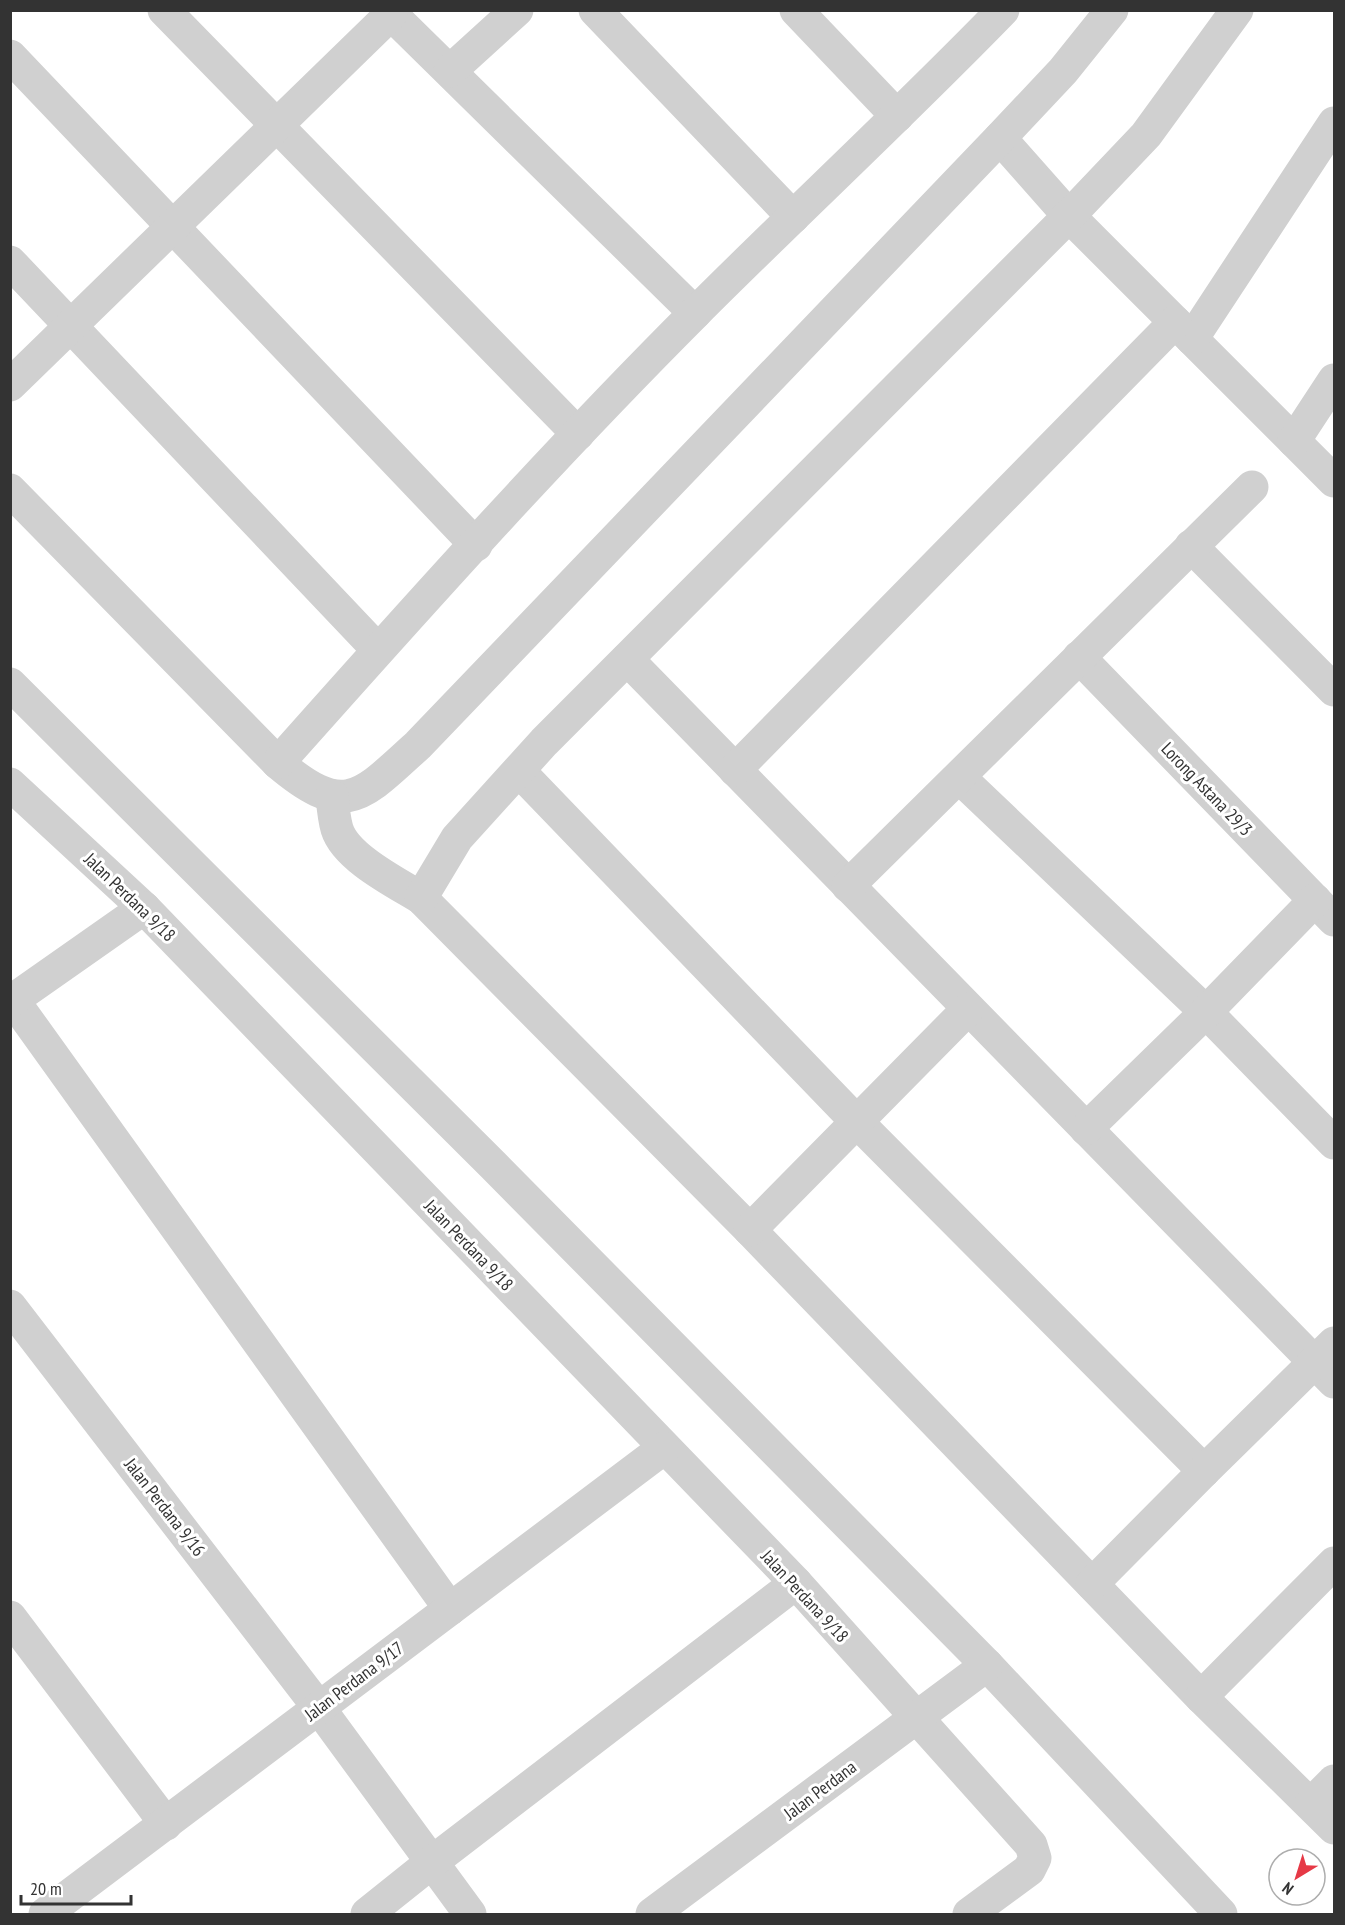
<svg xmlns="http://www.w3.org/2000/svg" width="1345" height="1925" font-family="'PT Sans Narrow',sans-serif">
  <style>
    .lines { fill: none; stroke-linecap: round; stroke-linejoin: round }
    .minor { stroke: #d0d0d0; stroke-width: 33 }
    .labels { text-anchor: middle; dominant-baseline: central; stroke-width: 6; stroke-linejoin: round; paint-order: stroke }
    .street-label { font-size: 18px; fill: #333; stroke: #fff }
  </style>
  <rect width="100%" height="100%" fill="#fff"/>
  <g class="lines">
    <g class="minor">
      <polyline points="164,10 578,434"/>
      <polyline points="387,10 695,313"/>
      <polyline points="595,10 793,217"/>
      <polyline points="796,10 897,116"/>
      <polyline points="10,56 476,545"/>
      <polyline points="450,71 517,10"/>
      <polyline points="1000,138 1069,216 1334,481"/>
      <polyline points="10,262 378,650"/>
      <polyline points="1192,339 1334,123"/>
      <polyline points="10,385 391,14"/>
      <polyline points="1294,441 1334,380"/>
      <path d="M10 490 278 763C345 820 361 797 418 745L1000 138 1063 71 1112 10"/>
      <polyline points="1191,546 1334,690"/>
      <polyline points="1079,657 1334,920"/>
      <polyline points="627,659 1334,1382"/>
      <polyline points="10,684 494,1166 987,1665 1221,1914"/>
      <path d="M278 763C414 610 551 457 696 312 797 211 903 113 1003 10"/>
      <polyline points="735,770 1175,322"/>
      <polyline points="519,771 857,1122 1204,1471"/>
      <polyline points="959,777 1206,1012 1334,1143"/>
      <polyline points="10,784 144,908 796,1583 1031,1845 1035,1858 1029,1870 969,1914"/>
      <path d="M332 796C333 807 334 819 337 829 346 858 397 883 421 898L750 1230 1201 1697 1334 1828"/>
      <polyline points="848,886 1252,487"/>
      <polyline points="421,898 457,838 544,742 1069,216 1146,135 1237,10"/>
      <polyline points="13,1000 450,1609"/>
      <polyline points="10,1002 144,908"/>
      <polyline points="1086,1129 1206,1012 1315,900"/>
      <polyline points="750,1230 968,1009"/>
      <polyline points="10,1306 319,1708 470,1914"/>
      <polyline points="1092,1584 1204,1471 1334,1343"/>
      <polyline points="10,1617 166,1824"/>
      <polyline points="1201,1697 1334,1563"/>
      <polyline points="1311,1804 1334,1781"/>
      <polyline points="45,1914 664,1448"/>
      <polyline points="367,1914 432,1862 796,1583"/>
      <polyline points="652,1914 987,1665"/>
    </g>
  </g>
  <g class="labels">
    <g class="street-label">
      <text transform="translate(1207 789) rotate(46)">Lorong Astana 29/3</text>
      <text transform="translate(130 897) rotate(44)">Jalan Perdana 9/18</text>
      <text transform="translate(469 1245) rotate(46)">Jalan Perdana 9/18</text>
      <text transform="translate(165 1507) rotate(52)">Jalan Perdana 9/16</text>
      <text transform="translate(805 1596) rotate(47)">Jalan Perdana 9/18</text>
      <text transform="translate(354 1681) rotate(-37)">Jalan Perdana 9/17</text>
      <text transform="translate(820 1790) rotate(-37)">Jalan Perdana</text>
    </g>
  </g>
  <rect width="1345" height="1925" fill="none" stroke="#333333" stroke-width="24"/>
  <g transform="translate(1297 1877) rotate(218)"><circle r="28" fill="#ffffff" stroke="#adadad" stroke-width="1.5"/>
  <path d="M0-4.5L10 22L0 15L-10 22Z" fill="#e63946"/>
  <text y="-9" font-size="16" font-weight="bold" text-anchor="middle" fill="#333333">N</text>
  </g>
  <path d="M21 1895v9h110v-9" fill="none" stroke="#333333" stroke-width="3"/>
  <text x="30" y="1895" font-size="18" fill="#333333" stroke="#ffffff" stroke-width="4.5" paint-order="stroke">20 m</text>
</svg>
